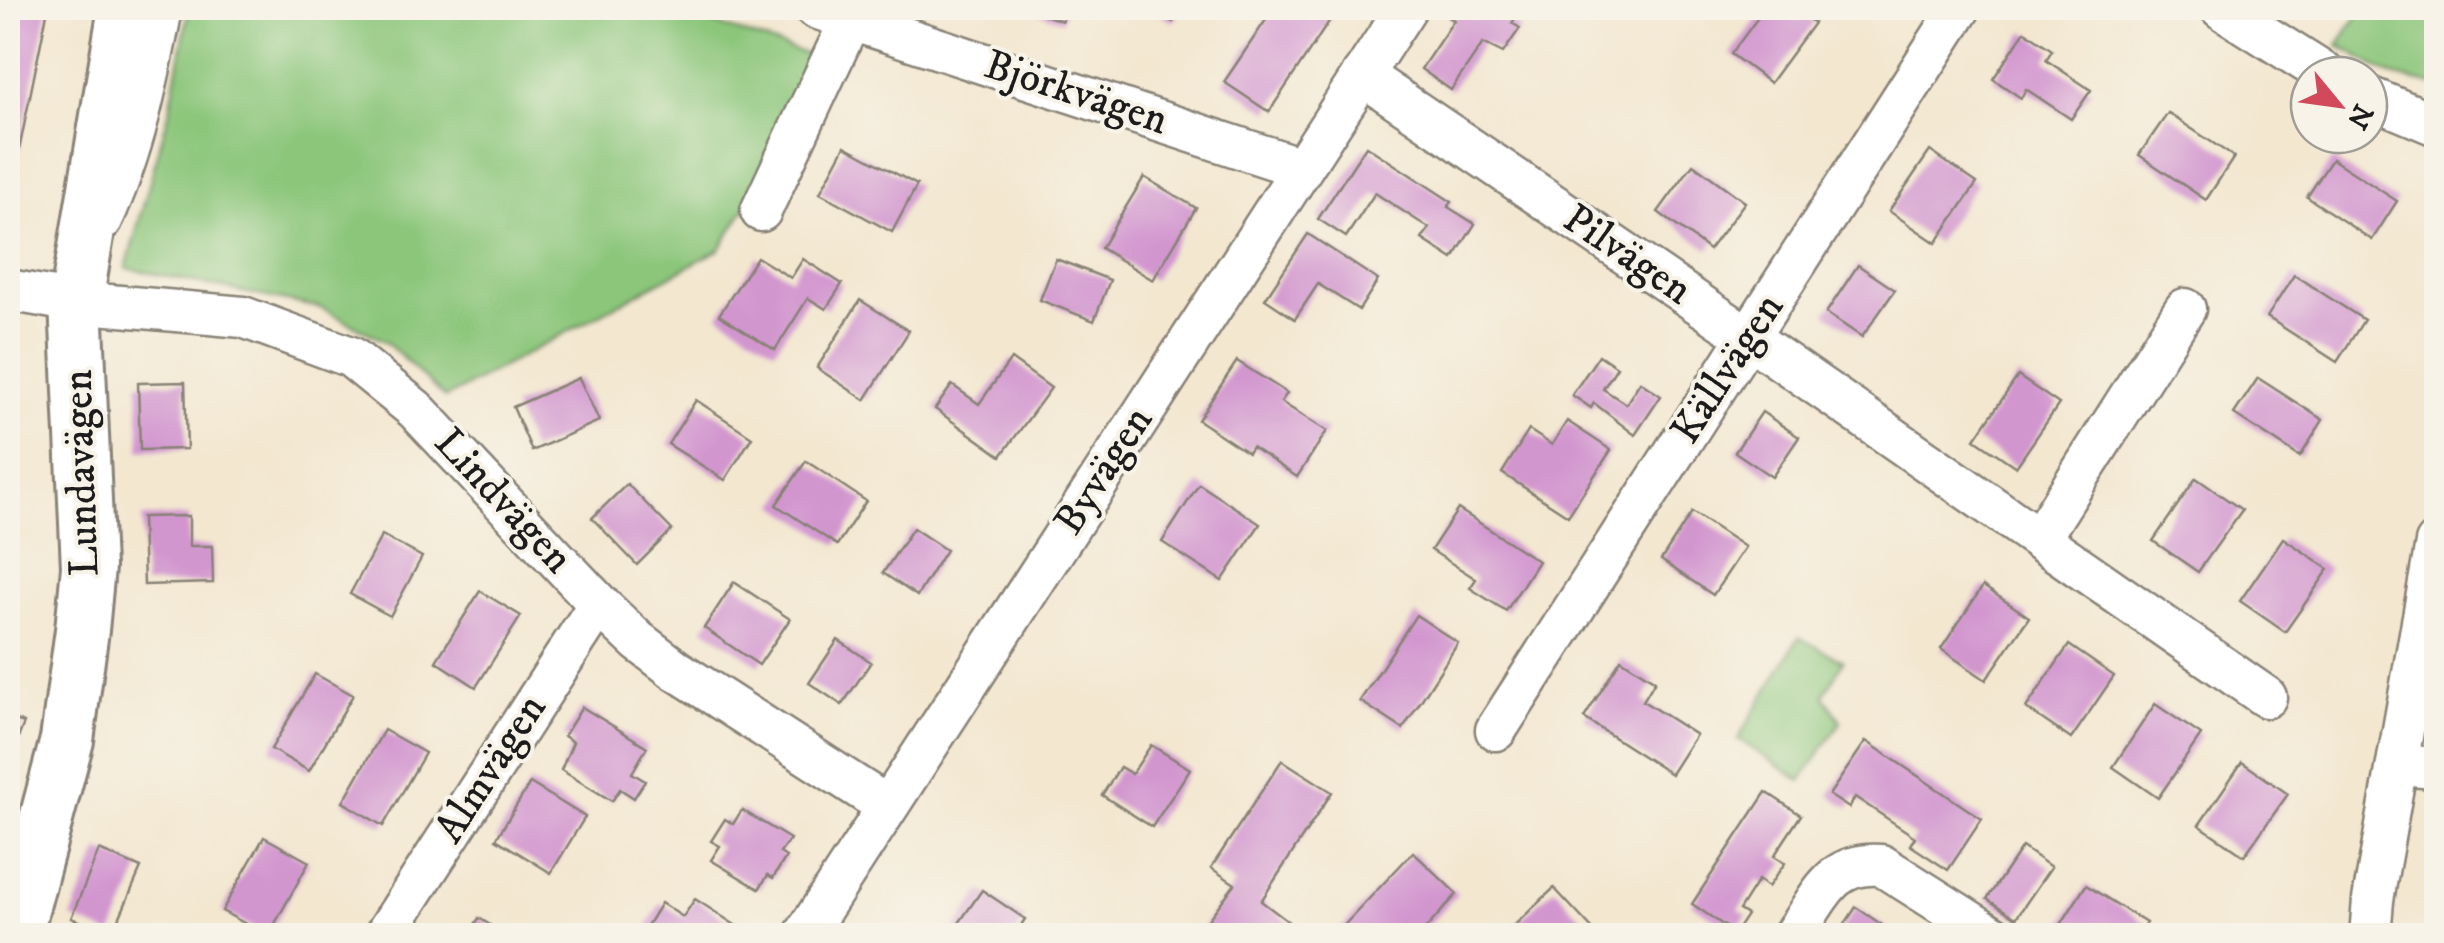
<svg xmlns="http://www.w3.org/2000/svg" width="2444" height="943" font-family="'IM FELL DW Pica',serif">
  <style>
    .green { fill: #8bc67a; stroke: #54714b; stroke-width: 2.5 }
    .building { fill: #d296cf }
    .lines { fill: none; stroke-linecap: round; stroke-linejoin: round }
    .minor-casing { stroke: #888276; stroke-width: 45 }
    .major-casing { stroke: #888276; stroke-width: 58 }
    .minor { stroke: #fff; stroke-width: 40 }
    .major { stroke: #fff; stroke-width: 52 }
    .labels { text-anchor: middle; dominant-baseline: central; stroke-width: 8; stroke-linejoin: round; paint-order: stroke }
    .street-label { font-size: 42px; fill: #1c1c1c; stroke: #f7f3e8 }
  </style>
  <rect width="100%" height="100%" fill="#f7f3e8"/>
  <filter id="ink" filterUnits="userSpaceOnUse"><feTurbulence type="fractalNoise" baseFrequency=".01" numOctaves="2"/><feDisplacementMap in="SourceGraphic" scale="20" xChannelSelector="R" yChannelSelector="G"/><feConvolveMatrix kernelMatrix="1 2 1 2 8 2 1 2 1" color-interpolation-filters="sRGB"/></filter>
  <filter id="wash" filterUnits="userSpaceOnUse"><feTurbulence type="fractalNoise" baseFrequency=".0048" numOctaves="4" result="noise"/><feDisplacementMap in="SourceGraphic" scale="40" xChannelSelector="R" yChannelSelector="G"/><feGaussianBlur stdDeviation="2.25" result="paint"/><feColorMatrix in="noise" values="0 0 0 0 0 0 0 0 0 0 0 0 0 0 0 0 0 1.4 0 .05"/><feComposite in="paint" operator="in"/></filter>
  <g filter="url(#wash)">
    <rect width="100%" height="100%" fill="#f3e7d0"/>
    <g class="green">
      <polygon points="189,8 667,8 821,59 762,180 720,249 445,398 386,342 321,308 126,268 170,109"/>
      <polygon points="2363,8 2436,8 2436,86 2388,74 2338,45"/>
      <polygon points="1799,637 1843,661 1824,696 1841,721 1801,781 1738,739"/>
    </g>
    <g id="blocks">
      <g class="building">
        <polygon points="8,8 48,8 16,165 8,163"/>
        <polygon points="1023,8 1066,8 1062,21"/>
        <polygon points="1149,8 1182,8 1173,22"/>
        <polygon points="1274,8 1330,8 1336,11 1269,112 1224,82"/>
        <polygon points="1454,8 1522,8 1512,23 1520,28 1503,53 1483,43 1451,90 1421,69 1454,20 1448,17"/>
        <polygon points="1765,8 1793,8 1814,23 1770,83 1731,54"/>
        <polygon points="2025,31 2052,50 2046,60 2091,90 2071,119 2026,89 2021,98 1993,79"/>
        <polygon points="2168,113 2234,157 2206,200 2139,155"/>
        <polygon points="845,146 917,185 892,232 820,193"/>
        <polygon points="1366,146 1452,202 1448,207 1475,224 1453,259 1422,239 1429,228 1375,193 1346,237 1318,219"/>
        <polygon points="1930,151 1977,183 1936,243 1889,211"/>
        <polygon points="2332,159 2397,201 2372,240 2307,197"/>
        <polygon points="1693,164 1745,202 1709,250 1658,212"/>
        <polygon points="8,166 19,167 12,227 8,227"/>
        <polygon points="1144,177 1196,208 1153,280 1101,248"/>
        <polygon points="1308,234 1378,280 1359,310 1318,284 1295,319 1265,299"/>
        <polygon points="757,257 791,278 803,259 842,284 826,309 808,298 775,350 719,315"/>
        <polygon points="1056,259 1110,280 1094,321 1040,300"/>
        <polygon points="1858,265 1895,290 1862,337 1826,313"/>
        <polygon points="2294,275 2364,320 2337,362 2267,317"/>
        <polygon points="860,300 909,331 865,400 817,368"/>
        <polygon points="1599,355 1617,367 1603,389 1626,404 1640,382 1661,396 1635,435 1594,403 1591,408 1572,395"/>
        <polygon points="1011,359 1051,388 1001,456 935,409 952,385 979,404"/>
        <polygon points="1237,361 1287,393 1281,402 1327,431 1297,477 1252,447 1248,453 1198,420"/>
        <polygon points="2018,376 2059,404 2016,467 1975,439"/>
        <polygon points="579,378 599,421 532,451 513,407"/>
        <polygon points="2258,378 2323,420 2300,457 2234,414"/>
        <polygon points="185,382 187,449 140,450 138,383"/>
        <polygon points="696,400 752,437 725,480 668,444"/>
        <polygon points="1762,412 1799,437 1772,477 1735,452"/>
        <polygon points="1567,421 1611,450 1568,516 1502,473 1529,430 1552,445"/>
        <polygon points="806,461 866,501 837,545 776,505"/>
        <polygon points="2196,478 2242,510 2198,572 2153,541"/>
        <polygon points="627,484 672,530 637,565 592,518"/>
        <polygon points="1199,484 1260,524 1222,581 1162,542"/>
        <polygon points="1458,509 1538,561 1506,611 1470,588 1476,579 1431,550"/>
        <polygon points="1692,512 1745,547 1713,595 1661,560"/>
        <polygon points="189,516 189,546 212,546 213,583 144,585 142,517"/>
        <polygon points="913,528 946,550 917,596 883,573"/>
        <polygon points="382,535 422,557 390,616 350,594"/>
        <polygon points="2283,538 2329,569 2285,632 2240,601"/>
        <polygon points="734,582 790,619 759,665 704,628"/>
        <polygon points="1983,586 2029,617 1986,680 1941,649"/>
        <polygon points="480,591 521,616 476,687 436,661"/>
        <polygon points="1416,615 1458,643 1403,729 1360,701"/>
        <polygon points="838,640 871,662 842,705 809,683"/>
        <polygon points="2069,645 2114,676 2071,739 2026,708"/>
        <polygon points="1621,659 1655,681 1643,701 1696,735 1671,774 1584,718"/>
        <polygon points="315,674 353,695 309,771 271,749"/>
        <polygon points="2155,704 2201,735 2158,798 2113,767"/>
        <polygon points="582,707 647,747 632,773 645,781 634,798 620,789 612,801 561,770 573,742 564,736"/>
        <polygon points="8,717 24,723 8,764"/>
        <polygon points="384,730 425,753 383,826 343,802"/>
        <polygon points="1866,741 1982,819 1948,870 1910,845 1915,837 1855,797 1849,808 1829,795"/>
        <polygon points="1151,745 1190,769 1152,827 1102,795 1120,767 1132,774"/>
        <polygon points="1282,760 1332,792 1261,901 1307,936 1219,936 1204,925 1235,884 1211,868"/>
        <polygon points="2242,762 2288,794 2244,856 2199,825"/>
        <polygon points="530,783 585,817 551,873 496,839"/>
        <polygon points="1766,792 1801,815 1774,856 1785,863 1768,887 1758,880 1739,910 1747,915 1735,933 1692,904"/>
        <polygon points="742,810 790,839 780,853 786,857 773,878 768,875 759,889 711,860 720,846 711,841 725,819 733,824"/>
        <polygon points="264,837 309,862 268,936 222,911"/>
        <polygon points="2022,847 2051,867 2016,918 1987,899"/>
        <polygon points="99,850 141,868 112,935 71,918"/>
        <polygon points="1413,852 1457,894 1419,936 1334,936"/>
        <polygon points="2086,885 2146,923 2138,936 2074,936 2060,926"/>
        <polygon points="1554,888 1594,931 1589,936 1503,936"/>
        <polygon points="982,890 1025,919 1014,936 950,936"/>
        <polygon points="695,899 743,930 739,936 654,936 645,929 661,903 683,917"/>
        <polygon points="1856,907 1898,936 1837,936"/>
        <polygon points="479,918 508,936 468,936"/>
      </g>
    </g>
  </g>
  <g filter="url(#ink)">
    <use href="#blocks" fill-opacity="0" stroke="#888276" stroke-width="2.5"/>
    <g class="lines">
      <defs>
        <g id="minor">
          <polyline points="815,8 1301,168"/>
          <polyline points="2221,8 2327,75"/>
          <polyline points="1362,75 1748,337 2266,697"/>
          <polyline points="2369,97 2436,125"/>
          <polyline points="761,211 851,19"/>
          <path d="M102 220C134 152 148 81 162 8"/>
          <polyline points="8,290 76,302 243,317 351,357 416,410 599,604 638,641 676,670 887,806"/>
          <polyline points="2039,539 2185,309"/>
          <polyline points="1496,730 1960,8"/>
          <polyline points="2399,765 2436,768"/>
          <polyline points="384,936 599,604"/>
          <polyline points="804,936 1406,8"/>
          <path d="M1793 936C1820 898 1829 861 1881 865L1993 936"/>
          <polyline points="2370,936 2373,900 2436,543"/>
        </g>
        <polyline id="major" points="15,936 67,740 82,630 88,567 76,302 125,8"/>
      </defs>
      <use href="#minor" class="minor-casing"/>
      <use href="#major" class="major-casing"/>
      <use href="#minor" class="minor"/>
      <use href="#major" class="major"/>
    </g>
  </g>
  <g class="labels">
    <g class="street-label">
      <text transform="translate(1076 93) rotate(18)">Björkvägen</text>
      <text transform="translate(1627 255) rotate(34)">Pilvägen</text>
      <text transform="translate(1728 369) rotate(-57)">Källvägen</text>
      <text transform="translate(1104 471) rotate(-57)">Byvägen</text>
      <text transform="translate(82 473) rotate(-92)">Lundavägen</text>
      <text transform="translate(503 501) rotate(47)">Lindvägen</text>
      <text transform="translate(491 769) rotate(-57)">Almvägen</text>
    </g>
  </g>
  <rect width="2444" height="943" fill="none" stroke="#f7f3e8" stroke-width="40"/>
  <g transform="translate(2339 105) rotate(119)"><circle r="48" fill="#f7f3e8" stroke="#9f9d96" stroke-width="2.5"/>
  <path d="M0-8L18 38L0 25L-18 38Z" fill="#d1495b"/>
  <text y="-15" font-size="28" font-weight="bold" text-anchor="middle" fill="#1c1c1c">N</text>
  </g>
</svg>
